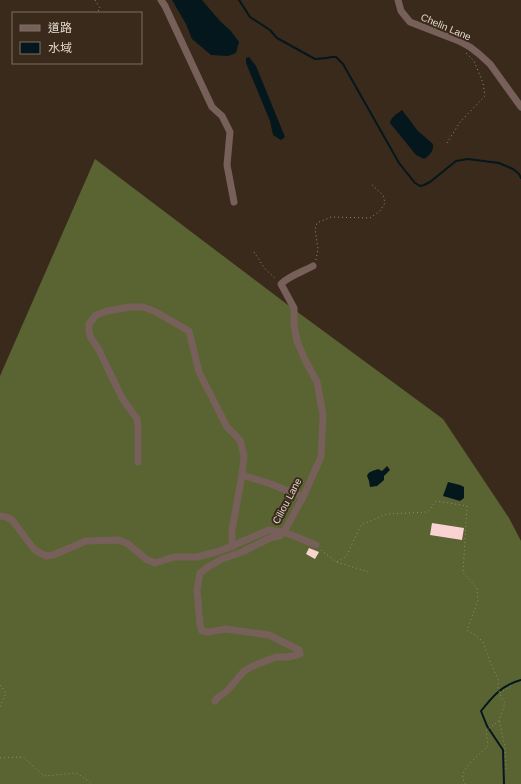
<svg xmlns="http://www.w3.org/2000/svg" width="521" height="784" font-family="Helvetica,'Noto Sans TC',sans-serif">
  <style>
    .forest { fill: #5a6433 }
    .water { fill: #04171d }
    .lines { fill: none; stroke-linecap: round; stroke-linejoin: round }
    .stream { stroke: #04171d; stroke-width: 2 }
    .building { fill: #f9d3d2 }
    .path { stroke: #96887d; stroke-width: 1; stroke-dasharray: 1 3; stroke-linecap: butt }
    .minor { stroke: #775f5a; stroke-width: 7 }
    .labels { text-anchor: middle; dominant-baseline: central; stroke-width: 4; stroke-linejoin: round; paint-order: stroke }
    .street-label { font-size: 10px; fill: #e2d7ce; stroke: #3a2a1b }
  </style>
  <rect width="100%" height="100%" fill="#3a2a1b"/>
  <polygon class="forest" points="95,159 288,305 443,419 509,518 521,541 521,784 0,784 0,376"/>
  <g class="water">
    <polygon points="172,0 202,0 220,21 231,31 239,42 236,53 228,56 211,55 192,39 186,24"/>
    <polygon points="249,57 256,66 285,137 281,140 273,135 270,121 246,63 246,58"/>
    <path d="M402 110 418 131 433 144C434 151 429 156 424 159L416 155 390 123C391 117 397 114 402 110Z"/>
    <path d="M387 466 390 470 384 476V480L377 486 370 487 369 481 367 476C369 471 373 471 378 469L382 471Z"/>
    <polygon points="448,482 460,485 464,487 464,498 460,501 443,496"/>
  </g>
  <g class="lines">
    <g class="stream">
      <polyline points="239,0 250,17 270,30 277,38 315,59 327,58 331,57 336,57 343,64 399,163 415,183 420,186 424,185 430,182 456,161 468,159 499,163 513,169 519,174 521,178"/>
      <path d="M504 784 503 750 487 726 481 711C493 696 502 685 521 680"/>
    </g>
  </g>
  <g class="building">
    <polygon points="432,523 464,528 462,540 430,535"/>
    <polygon points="309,548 319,552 315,559 306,554"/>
  </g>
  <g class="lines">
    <g class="path">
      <polyline points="95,0 100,8 97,13"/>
      <polyline points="447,143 460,122 485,96 483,83 474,61 466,53"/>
      <polyline points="254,252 265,269 276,279"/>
      <polyline points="316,260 318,249 315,229 317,223 331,217 370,218 380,211 385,203 383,195 370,183"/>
      <path d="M321 550 336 562 346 557 361 525 387 514 428 512 436 501 467 506 463 573 477 588 478 601 467 630 477 636 483 642 489 659 498 679V688L501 697 505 703 499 721 486 730 488 746C481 753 465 765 463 775 462 778 464 781 465 784"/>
      <polyline points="337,562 368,572"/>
      <polyline points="0,685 6,693 0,707"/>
      <polyline points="500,693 513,684"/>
      <polyline points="499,721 505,746 506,769"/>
      <polyline points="0,758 23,757 44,776 77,773 92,784"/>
    </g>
    <g class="minor">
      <polyline points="161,0 165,6 212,107 222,116 230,132 227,165 234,202"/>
      <polyline points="398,0 401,11 410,22 459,41 470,47 479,54 490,64 521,107"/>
      <polyline points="138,462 138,426 137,419 122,398 99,350 90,336 89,331 89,324 96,315 107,311 130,307 143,307 154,311 189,331 199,372 227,427 240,440 244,456 242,475 232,530 232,547"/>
      <polyline points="242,475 271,484 303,497"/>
      <path d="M0 516 6 517 12 520 34 549 40 553 46 556 53 555 86 541 119 540 128 544 146 559 155 563 174 557H197L220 551 269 530 284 532 303 497 321 457 323 415 317 382 305 360 297 341 294 325V308L281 284C289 276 302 272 313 266"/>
      <polyline points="215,701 217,698 227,691 244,671 253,666 276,657 288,657 300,654 299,650 269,635 226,629 208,632 202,631 200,624 197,590 200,573 208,567 222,559 242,552 270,538 279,536 284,532 316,545"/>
    </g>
  </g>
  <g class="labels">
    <g class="street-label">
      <text transform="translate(446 27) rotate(23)">Chelin Lane</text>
      <text transform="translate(287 501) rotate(-62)">Ciliou Lane</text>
    </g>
  </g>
  <rect x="12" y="12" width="130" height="52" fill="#3a2a1b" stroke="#7d6f63"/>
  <rect x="20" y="25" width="20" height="6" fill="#775f5a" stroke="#7d6f63"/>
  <text x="48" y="32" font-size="12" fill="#e2d7ce">道路</text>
  <rect x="20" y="42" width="20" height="12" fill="#04171d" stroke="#7d6f63"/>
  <text x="48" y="52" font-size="12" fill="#e2d7ce">水域</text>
</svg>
